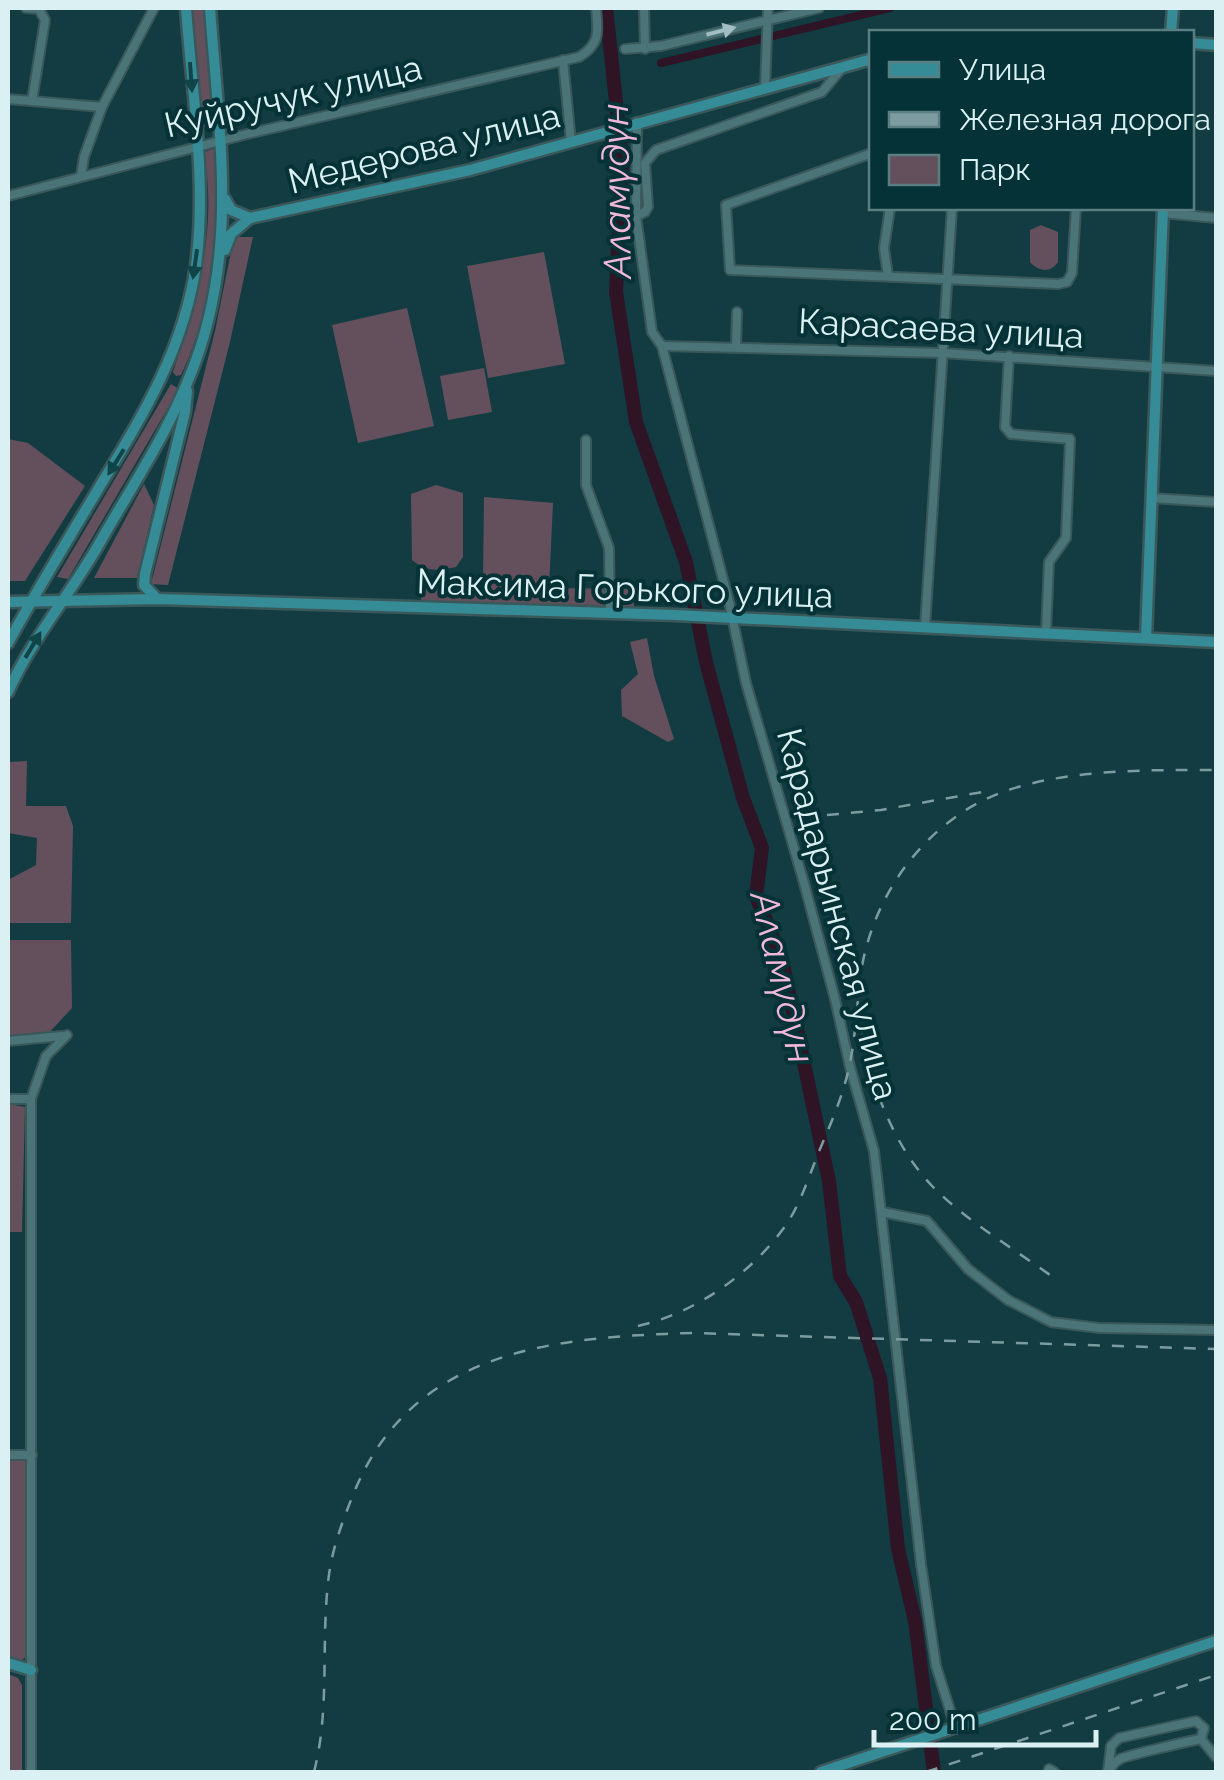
<svg xmlns="http://www.w3.org/2000/svg" width="1224" height="1780" font-family="Raleway,sans-serif">
  <style>
    .green { fill: #64505c }
    .lines { fill: none; stroke-linecap: round; stroke-linejoin: round }
    .canal { stroke: #2e1425; stroke-width: 8 }
    .river { stroke: #2e1425; stroke-width: 14 }
    .minor-casing { stroke: #3a585a; stroke-width: 12 }
    .major-casing { stroke: #3a585a; stroke-width: 15 }
    .minor { stroke: #4b7479; stroke-width: 8 }
    .major { stroke: #368c96; stroke-width: 10 }
    .rail { stroke: #7d9ca0; stroke-width: 2.5; stroke-dasharray: 12 12; stroke-linecap: butt }
    .oneway { fill: #a1bec2 }
    .oneway2 { fill: #0f4449 }
    .labels { text-anchor: middle; dominant-baseline: central; stroke-width: 8; stroke-linejoin: round; paint-order: stroke }
    .street-label { font-size: 35px; fill: #daf0f2; stroke: #053236 }
    .water-label { font-size: 38px; font-style: italic; fill: #f1b8db; stroke: #053236 }
  </style>
  <rect width="100%" height="100%" fill="#123c41"/>
  <g class="green">
    <polygon points="192,8 206,8 214,120 210,128 205,128 200,121"/>
    <path d="M213 149 217 152C217 228 215 305 181 375L176 376 173 372C196 302 218 229 204 156L205 152Z"/>
    <path d="M1041 225 1058 232V262C1050 274 1038 271 1030 262V230Z"/>
    <polygon points="234,237 253,237 230,342 168,585 151,584 215,331"/>
    <polygon points="544,252 565,364 488,378 467,266"/>
    <polygon points="407,308 434,426 358,443 332,325"/>
    <polygon points="484,368 492,412 448,420 440,376"/>
    <polygon points="171,384 179,389 68,579 57,577"/>
    <polygon points="8,439 28,443 85,486 25,581 8,581"/>
    <polygon points="144,484 154,505 137,578 94,578"/>
    <path d="M436 485 463 493V557L456 567C438 571 427 572 412 560L411 494Z"/>
    <polygon points="484,497 553,503 549,588 633,589 634,607 421,602 422,580 483,580"/>
    <polygon points="647,638 654,676 674,739 668,742 622,716 621,690 638,674 630,642"/>
    <polygon points="27,761 26,806 66,806 73,826 71,923 8,923 8,880 36,865 37,838 8,833 8,762"/>
    <polygon points="8,940 71,940 72,1008 46,1036 8,1038"/>
    <polygon points="8,1104 25,1107 22,1232 8,1232"/>
    <polygon points="8,1459 28,1459 28,1655 21,1661 8,1657"/>
    <polygon points="8,1674 18,1678 22,1685 22,1772 8,1772"/>
  </g>
  <g class="lines">
    <polyline class="canal" points="661,63 890,8"/>
    <polyline class="river" points="606,8 622,158 616,292 636,422 686,562 706,662 743,798 762,848 756,896 782,960 829,1181 840,1276 856,1302 880,1378 898,1549 915,1621 934,1772"/>
    <defs>
      <g id="minor">
        <polyline points="26,8 39,9 45,20 32,101"/>
        <polyline points="644,8 645,49"/>
        <polyline points="625,49 661,46 819,8"/>
        <polyline points="563,60 571,142"/>
        <polyline points="765,88 768,8"/>
        <polyline points="8,99 102,107"/>
        <polyline points="637,122 636,216 652,332 662,346 729,602 746,683 804,883 835,999 850,1067 874,1151 921,1564 936,1666 956,1729"/>
        <polyline points="872,153 726,205 730,270 1058,284 1067,282 1072,273 1076,208"/>
        <polyline points="81,176 84,157 102,107 154,8"/>
        <path d="M8 196 251 133 579 57C601 44 598 31 596 8"/>
        <polyline points="1163,213 1216,218"/>
        <polyline points="636,216 645,212 648,207 645,163 656,150 822,92 843,67"/>
        <polyline points="888,276 884,248 890,208"/>
        <polyline points="662,346 943,353 1216,371"/>
        <polyline points="736,346 737,312"/>
        <polyline points="1009,356 1005,427 1011,434 1070,439 1066,538 1049,562 1046,633"/>
        <polyline points="586,440 586,485 609,548 610,613"/>
        <polyline points="1151,498 1216,502"/>
        <polyline points="925,627 952,208"/>
        <polyline points="8,1041 62,1036"/>
        <polyline points="8,1099 31,1099"/>
        <polyline points="882,1212 927,1221 968,1269 1008,1300 1051,1322 1099,1328 1216,1330"/>
        <polyline points="8,1455 32,1455"/>
        <polyline points="1049,1769 1054,1772"/>
        <path d="M1108 1771C1113 1765 1113 1763 1120 1759 1125 1756 1193 1740 1201 1739L1216 1757"/>
        <polyline points="31,1772 31,1099 46,1056 67,1035"/>
        <polyline points="1108,1772 1111,1746 1119,1738 1196,1721 1204,1728 1201,1739"/>
      </g>
      <g id="major">
        <polyline points="1171,32 1173,8"/>
        <polyline points="1192,43 1216,45"/>
        <polyline points="225,199 231,210 250,218"/>
        <polyline points="225,250 231,234 250,218 470,170 872,59"/>
        <polyline points="157,599 144,585 145,574 185,412 187,391"/>
        <polyline points="8,602 158,599 675,615 1216,642"/>
        <polyline points="1146,638 1163,208"/>
        <path d="M8 643C37 590 69 538 100 486 143 415 184 349 196 265 207 181 192 92 186 8"/>
        <path d="M8 692C32 638 70 595 99 544 129 491 164 439 187 383 241 258 219 138 210 8"/>
        <polyline points="8,1663 31,1670"/>
        <polyline points="821,1772 1216,1641"/>
      </g>
    </defs>
    <use href="#minor" class="minor-casing"/>
    <use href="#major" class="major-casing"/>
    <use href="#minor" class="minor"/>
    <use href="#major" class="major"/>
    <g class="rail">
      <polyline points="827,815 881,810 988,791"/>
      <path d="M861 1027C869 1082 894 1147 933 1187 967 1221 1011 1247 1050 1275"/>
      <path d="M638 1326C696 1313 752 1273 786 1225 801 1203 810 1173 820 1149 832 1121 844 1093 850 1063 856 1033 857 1002 861 972 872 902 915 837 978 803 1044 768 1143 770 1216 770"/>
      <path d="M314 1772C330 1710 321 1647 328 1583 331 1552 341 1525 353 1495 411 1349 554 1337 692 1333L1216 1349"/>
      <polyline points="926,1772 1216,1675"/>
    </g>
  </g>
  <defs><path id="oneway-solid" d="M-6-.8H1V-3.2L6.5 0L1 3.2V.8H-6Z" transform="scale(2.5)"/></defs>
  <use class="oneway" href="#oneway-solid" transform="translate(721 31) rotate(-14)"/>
  <g class="oneway2">
    <use href="#oneway-solid" transform="translate(191 77) rotate(86)"/>
    <use href="#oneway-solid" transform="translate(195 264) rotate(98)"/>
    <use href="#oneway-solid" transform="translate(116 462) rotate(122)"/>
    <use href="#oneway-solid" transform="translate(33 645) rotate(-59)"/>
  </g>
  <g class="labels">
    <g class="street-label">
      <text transform="translate(293 96) rotate(-13)">Куйручук улица</text>
      <text transform="translate(424 148) rotate(-14)">Медерова улица</text>
      <text transform="translate(941 328) rotate(3)">Карасаева улица</text>
      <text transform="translate(625 588) rotate(2)">Максима Горького улица</text>
      <text transform="translate(838 914) rotate(75)">Карадарьинская улица</text>
    </g>
    <g class="water-label">
      <text transform="translate(616 191) rotate(-91)">Аламүдүн</text>
      <text transform="translate(783 977) rotate(77)">Аламүдүн</text>
    </g>
  </g>
  <rect width="1224" height="1780" fill="none" stroke="#daf0f2" stroke-width="20"/>
  <rect x="869" y="30" width="325" height="180" fill="#053236" stroke="#5a7e81" stroke-width="2.5"/>
  <rect x="889" y="62" width="50" height="15" fill="#368c96" stroke="#5a7e81" stroke-width="2.5"/>
  <text x="959" y="80" font-size="30" fill="#daf0f2">Улица</text>
  <rect x="889" y="112" width="50" height="15" fill="#7d9ca0" stroke="#5a7e81" stroke-width="2.5"/>
  <text x="959" y="130" font-size="30" fill="#daf0f2">Железная дорога</text>
  <rect x="889" y="155" width="50" height="30" fill="#64505c" stroke="#5a7e81" stroke-width="2.5"/>
  <text x="959" y="180" font-size="30" fill="#daf0f2">Парк</text>
  <path d="M874 1730v15h222v-15" fill="none" stroke="#daf0f2" stroke-width="5"/>
  <text x="889" y="1730" font-size="30" fill="#daf0f2" stroke="#053236" stroke-width="8" paint-order="stroke">200 m</text>
</svg>
